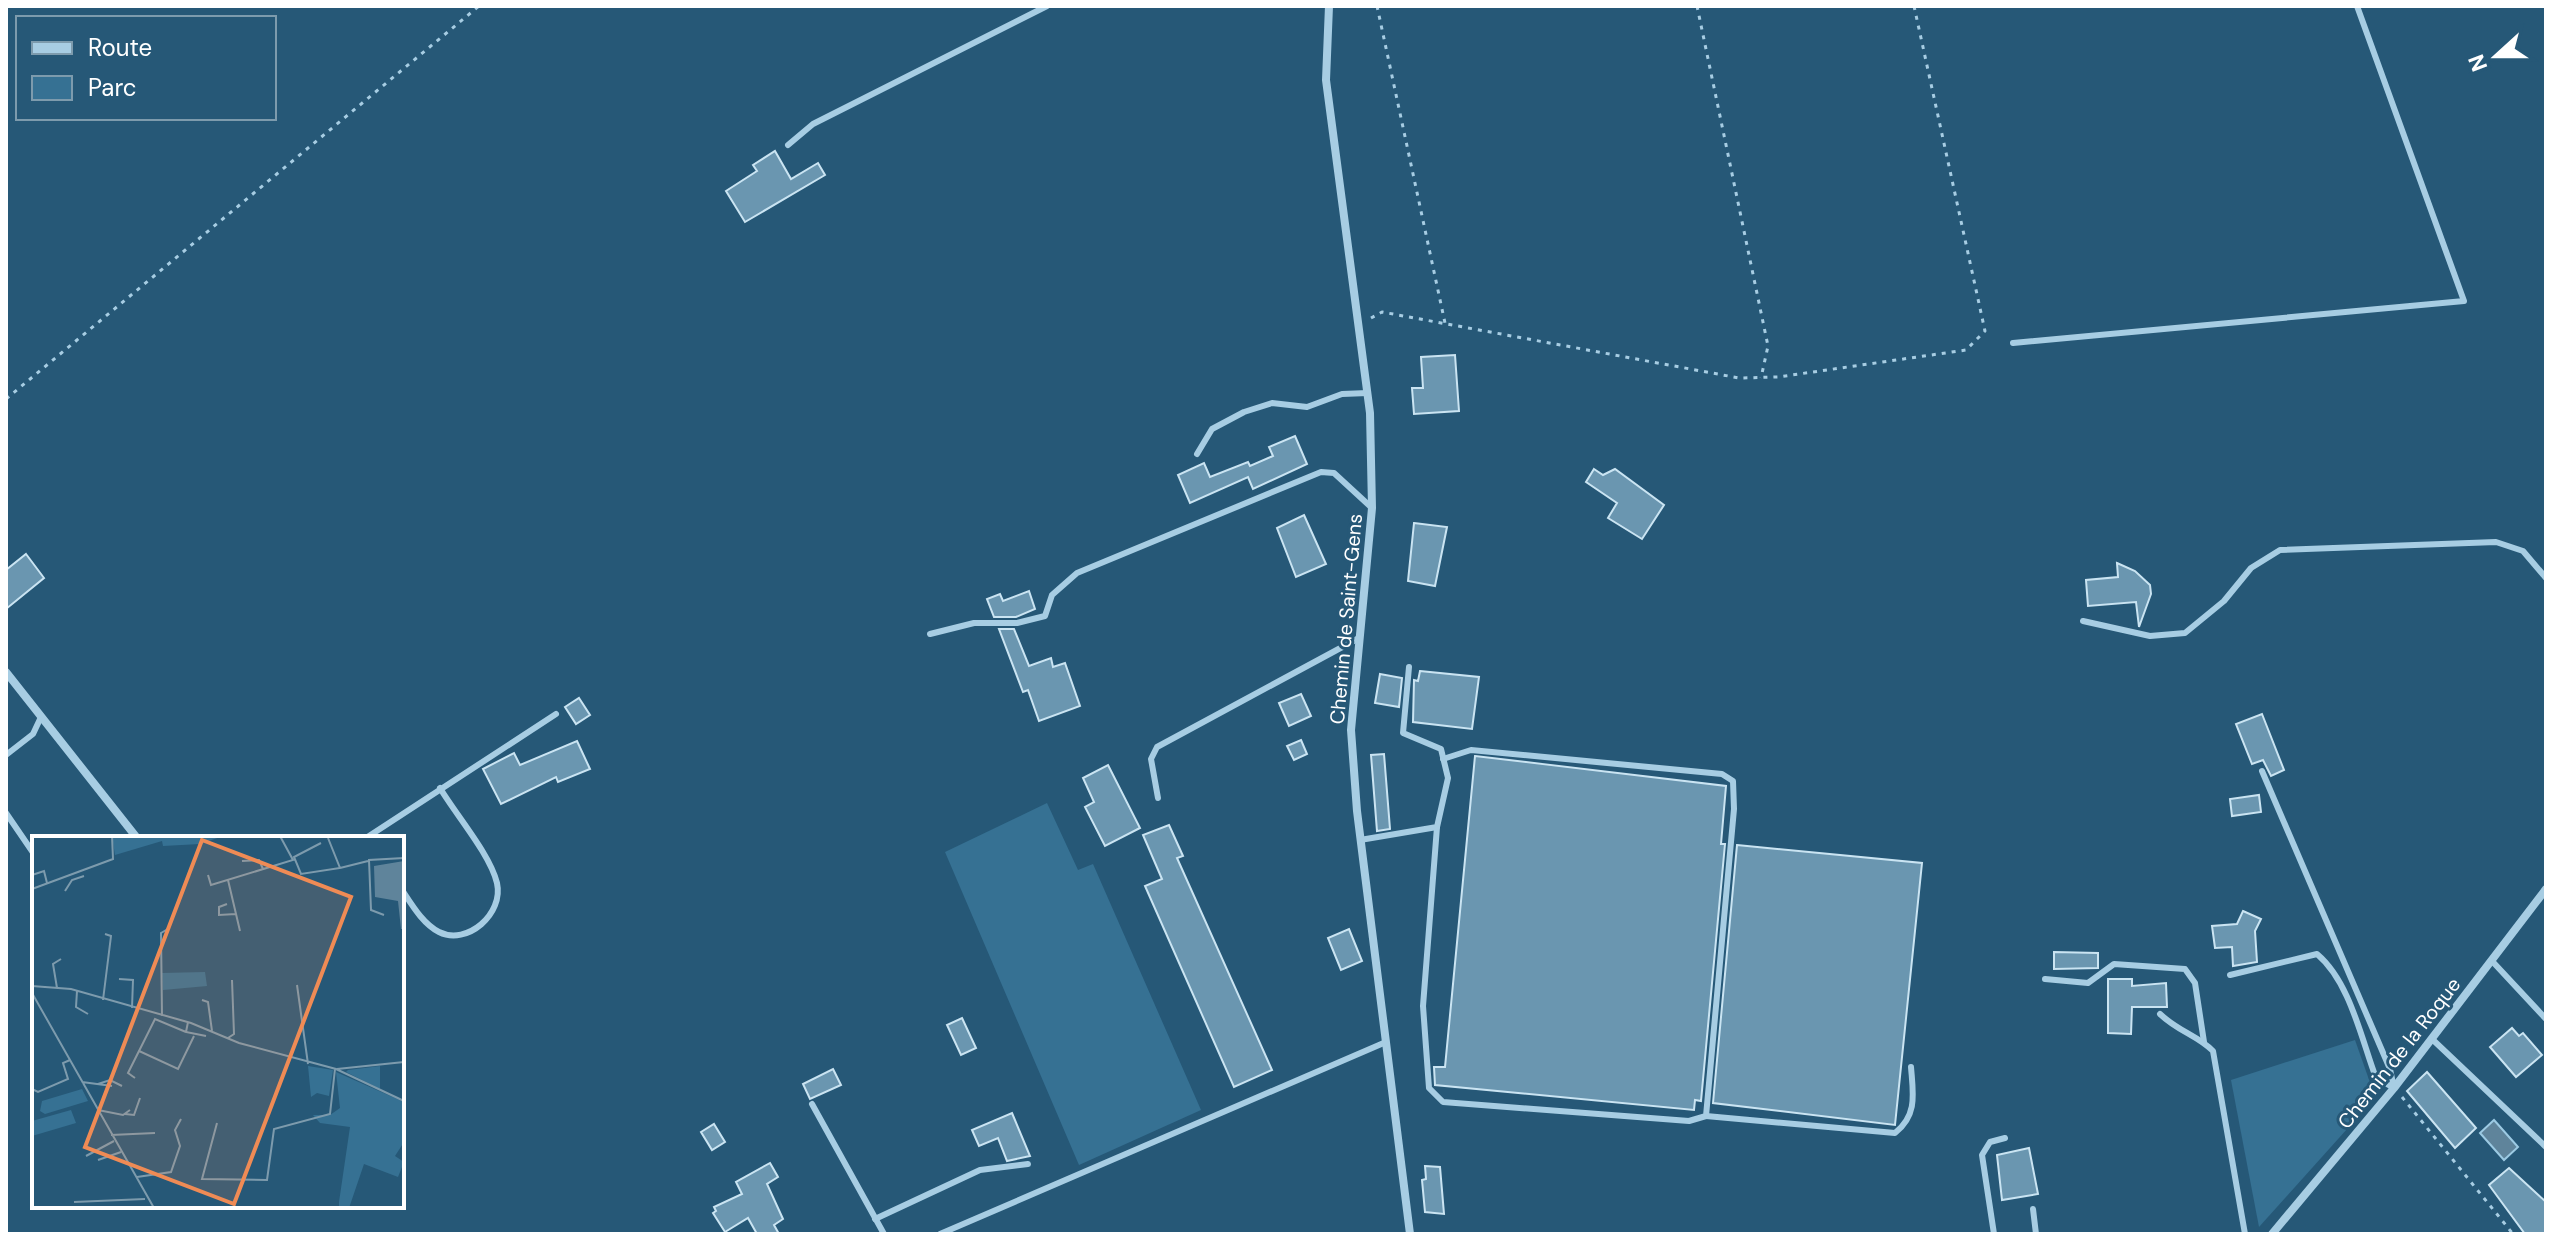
<svg xmlns="http://www.w3.org/2000/svg" width="2552" height="1240" font-family="'DM Sans',sans-serif">
  <style>
    .green { fill: #367193 }
    .water { fill: #5f849b; stroke: #9ccae3; stroke-width: 2 }
    .building { fill: #6a96b0; stroke: #cae4f2; stroke-width: 2 }
    .lines { fill: none; stroke-linecap: round; stroke-linejoin: round }
    .path { stroke: #a7cde3; stroke-width: 3; stroke-dasharray: 4 6; stroke-linecap: butt }
    .service { stroke: #a7cde3; stroke-width: 6 }
    .minor { stroke: #a7cde3; stroke-width: 8 }
    .labels { text-anchor: middle; dominant-baseline: central; stroke-width: 6; stroke-linejoin: round; paint-order: stroke }
    .street-label { font-size: 20px; fill: #fff; stroke: #265877 }
    .inset-road { fill: none; stroke: #7d9bad; stroke-width: 2 }
    .view { fill: #ef8b55; fill-opacity: 0.15; stroke: #ef8b55; stroke-width: 4 }
    .inset-edge { fill: none; stroke: #fff; stroke-width: 4 }
  </style>
  <rect width="100%" height="100%" fill="#265877"/>
  <g class="green">
    <polygon points="1047,803 1078,870 1093,864 1201,1110 1079,1165 945,852"/>
    <polygon points="2355,1040 2373,1091 2365,1109 2259,1227 2231,1080"/>
  </g>
  <polygon class="water" points="2494,1120 2518,1147 2504,1160 2480,1133"/>
  <g class="building">
    <polygon points="775,151 791,179 818,163 825,175 745,222 726,191 757,171 753,165"/>
    <polygon points="1455,355 1459,411 1414,414 1412,388 1423,388 1421,357"/>
    <polygon points="1295,436 1307,464 1253,489 1248,477 1190,503 1178,475 1204,463 1210,477 1248,462 1250,466 1273,456 1269,447"/>
    <polygon points="1594,469 1603,475 1615,469 1664,505 1642,539 1608,518 1617,503 1586,482"/>
    <polygon points="1304,515 1326,564 1296,577 1277,528"/>
    <polygon points="1414,523 1447,527 1435,586 1408,581"/>
    <polygon points="26,554 44,578 6,609 6,570"/>
    <polygon points="2117,563 2135,571 2150,585 2151,594 2139,627 2136,602 2088,606 2086,580 2118,577"/>
    <polygon points="1029,591 1035,609 1016,617 994,617 987,599 1000,594 1003,601"/>
    <polygon points="999,629 1014,629 1029,666 1051,658 1053,667 1065,663 1080,706 1039,721 1028,690 1023,692"/>
    <polygon points="1420,671 1479,677 1472,729 1413,722 1414,680 1418,681"/>
    <polygon points="1380,674 1402,678 1399,707 1375,703"/>
    <polygon points="1301,694 1311,716 1289,726 1279,703"/>
    <polygon points="579,698 590,715 576,724 565,707"/>
    <polygon points="2262,714 2284,770 2271,776 2263,760 2252,764 2236,724"/>
    <polygon points="1301,740 1307,754 1294,760 1287,746"/>
    <polygon points="577,741 590,769 558,782 556,777 501,804 483,769 514,753 520,765"/>
    <polygon points="1384,754 1390,829 1377,831 1371,755"/>
    <polygon points="1475,756 1726,786 1721,844 1725,844 1701,1101 1695,1100 1694,1110 1435,1085 1434,1067 1445,1067"/>
    <polygon points="1108,765 1140,828 1105,846 1085,807 1094,802 1083,778"/>
    <polygon points="2259,795 2261,812 2232,816 2230,799"/>
    <polygon points="1169,825 1183,856 1177,858 1272,1070 1234,1087 1145,886 1162,879 1143,835"/>
    <polygon points="1737,845 1922,863 1895,1125 1713,1103"/>
    <polygon points="2243,911 2261,919 2255,931 2257,962 2233,966 2232,947 2215,948 2212,926 2237,924"/>
    <polygon points="1349,929 1362,961 1341,970 1328,938"/>
    <polygon points="2054,952 2098,953 2098,968 2054,969"/>
    <polygon points="2108,979 2132,979 2132,986 2166,983 2167,1007 2132,1007 2131,1034 2108,1033"/>
    <polygon points="962,1018 976,1048 961,1055 947,1025"/>
    <polygon points="2512,1028 2519,1036 2523,1033 2542,1055 2516,1077 2490,1047"/>
    <polygon points="833,1069 841,1085 810,1099 803,1084"/>
    <polygon points="2427,1072 2476,1128 2455,1148 2407,1091"/>
    <polygon points="1012,1113 1030,1156 1007,1161 998,1138 979,1146 972,1130"/>
    <polygon points="714,1124 725,1142 712,1150 701,1132"/>
    <polygon points="2029,1148 2038,1194 2002,1200 1997,1155"/>
    <polygon points="770,1163 778,1177 767,1184 783,1219 774,1225 779,1234 757,1234 748,1218 725,1232 713,1213 716,1211 714,1207 742,1194 736,1182"/>
    <polygon points="1425,1166 1440,1167 1444,1214 1425,1212 1422,1180 1426,1179"/>
    <polygon points="2509,1168 2546,1202 2546,1234 2525,1234 2489,1185"/>
  </g>
  <g class="lines">
    <g class="path">
      <polyline points="1377,6 1445,323"/>
      <polyline points="1697,6 1768,346 1761,378"/>
      <polyline points="1371,318 1382,312 1739,378 1778,377 1966,350 1985,331 1914,6"/>
      <polyline points="6,399 479,6"/>
      <polyline points="2402,1097 2513,1234"/>
    </g>
    <g class="service">
      <polyline points="788,145 813,124 1047,6"/>
      <polyline points="2013,343 2464,301 2357,6"/>
      <polyline points="1197,454 1212,429 1244,412 1272,403 1307,407 1342,394 1368,393"/>
      <polyline points="2083,621 2150,636 2185,633 2224,601 2251,568 2280,550 2496,542 2523,551 2546,578"/>
      <polyline points="930,634 974,623 1017,623 1045,616 1052,595 1077,573 1321,472 1334,473 1372,508"/>
      <polyline points="6,755 33,734 41,717"/>
      <polyline points="2262,771 2390,1069 2394,1088"/>
      <polyline points="1158,798 1151,759 1157,747 1359,638"/>
      <polyline points="6,813 34,854"/>
      <polyline points="1437,827 1423,1006 1429,1088 1443,1102 1689,1121 1706,1116 1734,809 1733,781 1722,774 1471,750 1443,759"/>
      <polyline points="366,838 556,714"/>
      <polyline points="1360,840 1437,827 1448,778 1441,749 1403,733 1409,667"/>
      <path d="M402 890C412 905 423 924 439 932 467 946 504 914 497 883 490 854 456 815 440 788"/>
      <polyline points="2492,961 2546,1019"/>
      <path d="M2230 975 2317 954C2350 982 2361 1038 2376 1078L2394 1088"/>
      <polyline points="2045,979 2088,983 2114,964 2185,969 2195,983 2204,1042"/>
      <path d="M2160 1014C2179 1032 2197 1035 2213 1051L2245 1234"/>
      <polyline points="2432,1039 2546,1147"/>
      <polyline points="812,1104 884,1234"/>
      <path d="M1706 1116 1895 1133C1918 1115 1913 1093 1911 1067"/>
      <polyline points="2033,1209 2036,1234"/>
      <polyline points="875,1219 980,1170 1028,1164"/>
      <polyline points="940,1234 1386,1042"/>
      <polyline points="1994,1234 1982,1155 1990,1142 2005,1138"/>
    </g>
    <g class="minor">
      <polyline points="1329,6 1326,80 1370,413 1372,508 1351,730 1357,811 1410,1234"/>
      <polyline points="6,672 137,838"/>
      <polyline points="2272,1234 2394,1088 2546,889"/>
    </g>
  </g>
  <g class="labels">
    <g class="street-label">
      <text transform="translate(1346 619) rotate(-85)">Chemin de Saint-Gens</text>
      <text transform="translate(2399 1053) rotate(-52)">Chemin de la Roque</text>
    </g>
  </g>
  <g transform="translate(32 836)">
    <rect width="372" height="372" fill="#265877"/>
    <path d="M80 0H191L168 8 131 10 130 5 83 19ZM173 136 175 150 131 154 130 137ZM276 230 301 234 297 260 285 257 279 261ZM348 230V253L314 236 316 234ZM304 236 372 266V306L363 320 372 326 366 341 332 328 317 372H307V366L318 291 288 287 281 279H298L308 272ZM50 253 56 265 13 278 8 275 10 265ZM39 274 44 287 0 300V285Z" fill="#367193"/>
    <path d="M372 25V93H369L366 65 343 61 342 30Z" fill="#5f849b"/>
    <path class="inset-road" d="M289 7 262 21 269 38 308 32 296 2M210 25 227 24 231 33M308 32 336 25M0 39 12 35 15 47M176 39 179 49 261 24 248 0M196 44 208 95M0 53 81 23 80 0M33 55 40 44 52 40M195 68 187 71V79L204 78M352 79 339 74 337 24 372 22M87 143 101 144 100 172M265 149 276 228M0 150 39 153 159 187 207 207 304 233 372 265M25 152 21 128 29 123M45 155 44 171 56 178M0 157 122 372M71 164 79 100 73 98M170 164 176 166 180 195M130 180 129 97 136 93M156 186 154 196 174 200M154 196 123 183 107 215 146 233 162 200M196 202 202 198 200 144M305 233 372 226M103 242 96 237 107 215M50 246 80 250M66 248 78 244 90 250M0 253 6 256 36 243 31 227 38 224M66 274 91 279 98 274M93 278 102 279 108 262M185 287 170 343 235 344 242 293 298 278 303 233M79 299 123 297M54 320 82 305M66 324 89 316M105 341 139 336 148 310 143 294 149 283M42 366 113 363"/>
    <path class="view" d="M170 4 319 61 202 368 53 311Z"/>
    <rect width="372" height="372" class="inset-edge"/>
  </g>
  <rect width="2552" height="1240" fill="none" stroke="#ffffff" stroke-width="16"/>
  <rect x="16" y="16" width="260" height="104" fill="#265877" stroke="#7d9bad" stroke-width="2"/>
  <rect x="32" y="42" width="40" height="12" fill="#a7cde3" stroke="#7d9bad" stroke-width="2"/>
  <text x="88" y="56" font-size="24" fill="#ffffff">Route</text>
  <rect x="32" y="76" width="40" height="24" fill="#367193" stroke="#7d9bad" stroke-width="2"/>
  <text x="88" y="96" font-size="24" fill="#ffffff">Parc</text>
  <g transform="translate(2496 56) rotate(249)" stroke="#265877" stroke-width="6" paint-order="stroke">
  <path d="M0-6L14 30L0 20L-14 30Z" fill="#ffffff"/>
  <text y="-12" font-size="22" font-weight="bold" text-anchor="middle" fill="#ffffff">N</text>
  </g>
</svg>
